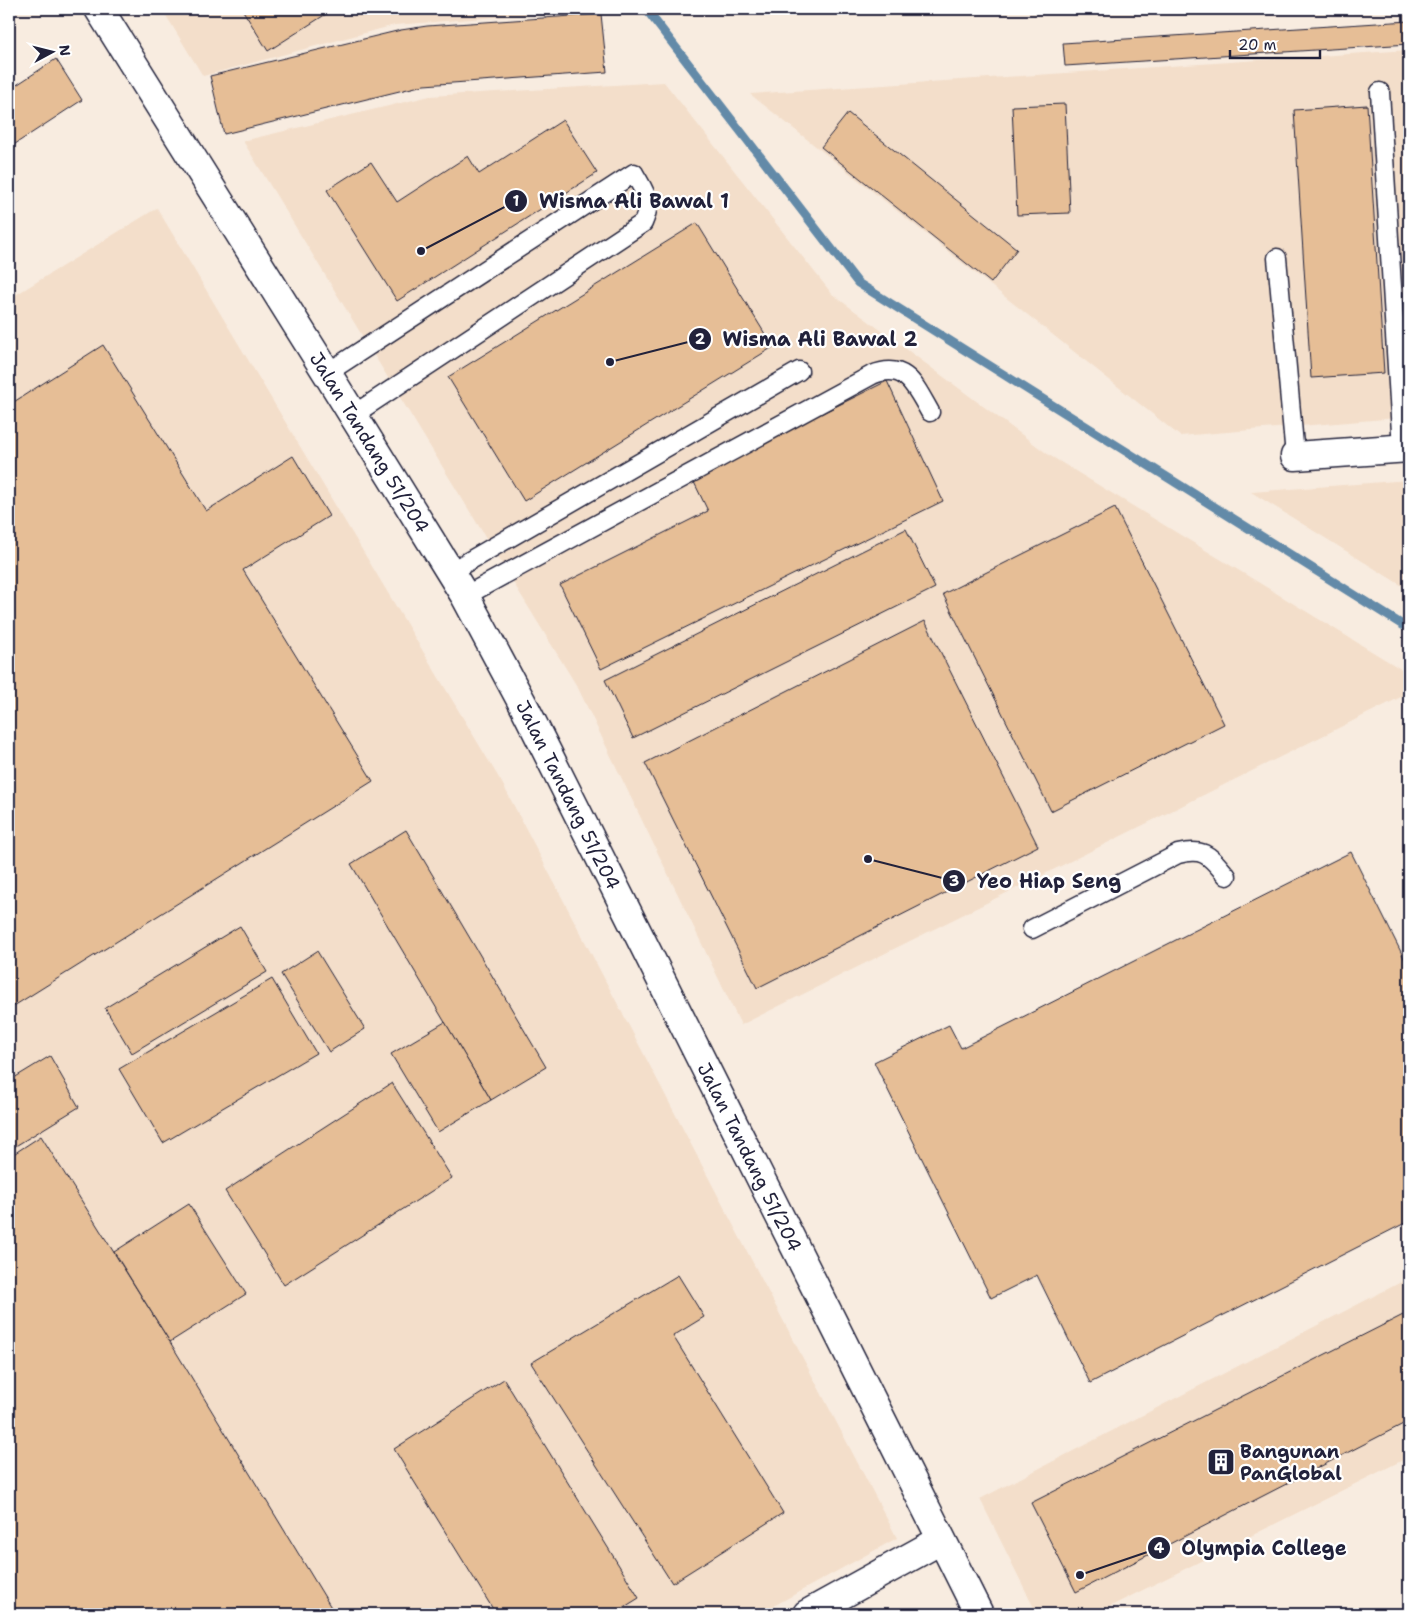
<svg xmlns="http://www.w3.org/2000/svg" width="1418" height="1623" font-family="'Shantell Sans',sans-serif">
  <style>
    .built { fill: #f3deca }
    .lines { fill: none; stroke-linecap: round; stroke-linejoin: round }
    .stream { stroke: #638aa8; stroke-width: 9 }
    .building { fill: #e6be96; stroke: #22223b }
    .lane-casing { stroke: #22223b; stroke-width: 21 }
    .street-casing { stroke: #22223b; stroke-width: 31 }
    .lane { stroke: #fff; stroke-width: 18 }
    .street { stroke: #fff; stroke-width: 28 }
    .labels { text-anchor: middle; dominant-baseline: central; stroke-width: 4.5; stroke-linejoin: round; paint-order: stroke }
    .street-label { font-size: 19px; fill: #22223b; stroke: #fff }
    .poi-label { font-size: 19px; font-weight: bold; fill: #22223b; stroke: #fff; text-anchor: start }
    .leader { fill: none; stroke: #22223b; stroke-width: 2 }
    .callout-dot { fill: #22223b; stroke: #fff; stroke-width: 2 }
    .mark-label { font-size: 15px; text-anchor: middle; font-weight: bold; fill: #fff }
    .callout-label { font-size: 20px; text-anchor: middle; font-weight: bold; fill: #22223b; stroke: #fff; stroke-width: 4.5; stroke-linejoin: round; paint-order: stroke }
  </style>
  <rect width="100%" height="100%" fill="#f8ece0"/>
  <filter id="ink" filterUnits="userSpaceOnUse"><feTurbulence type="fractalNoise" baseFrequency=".02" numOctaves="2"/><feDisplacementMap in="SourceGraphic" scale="10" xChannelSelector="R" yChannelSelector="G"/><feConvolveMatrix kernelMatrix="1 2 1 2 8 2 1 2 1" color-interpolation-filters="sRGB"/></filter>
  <g filter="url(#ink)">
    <g class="built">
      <polygon points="162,9 601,9 395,25 203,76"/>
      <polygon points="1409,50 1409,417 1180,436 750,94"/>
      <polygon points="664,82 832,294 1049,455 1409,674 1409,693 741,1025 578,688 243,141 430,96"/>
      <polygon points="157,208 502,783 897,1538 759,1614 9,1614 9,299"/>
      <polygon points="1409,480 1409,590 1251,492 1252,492"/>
      <polygon points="1409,1278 1409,1457 1095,1614 1037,1614 980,1499"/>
    </g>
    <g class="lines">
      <polyline class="stream" points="646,9 858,283 1409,629"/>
    </g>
    <g class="building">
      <polygon points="242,9 334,9 268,51"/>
      <polygon points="601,14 607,72 424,85 224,134 210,76 401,30 427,26"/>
      <polygon points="1409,21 1409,44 1065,66 1063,43"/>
      <polygon points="56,59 82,100 9,148 9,90"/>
      <polygon points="1065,104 1070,213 1017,215 1012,106"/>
      <polygon points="1367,105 1384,373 1311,378 1294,110"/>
      <polygon points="848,113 1017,249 991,283 821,147"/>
      <polygon points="563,120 597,173 397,301 327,190 371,162 397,202 468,156 479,174"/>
      <polygon points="697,223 773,347 524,501 448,377"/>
      <polygon points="103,345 206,511 293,456 329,516 243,570 373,781 9,1009 9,405"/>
      <polygon points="887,381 943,501 601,669 560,585 708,511 692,478"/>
      <polygon points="1115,508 1224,724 1051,811 943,594"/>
      <polygon points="906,529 935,588 633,738 605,680"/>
      <polygon points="925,621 1038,846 757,988 645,763"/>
      <polygon points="406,830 546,1067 491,1100 351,864"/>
      <polygon points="1351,852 1409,968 1409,1221 1090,1383 1037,1275 991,1298 874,1062 949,1025 961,1048"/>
      <polygon points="240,926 267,972 132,1053 105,1008"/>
      <polygon points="317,951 365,1029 329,1052 281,974"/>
      <polygon points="272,979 316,1053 163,1143 119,1069"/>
      <polygon points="445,1022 491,1100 438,1132 391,1054"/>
      <polygon points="50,1056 79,1107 9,1150 9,1081"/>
      <polygon points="392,1083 452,1178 284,1285 225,1191"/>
      <polygon points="41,1136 170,1342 335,1614 9,1614 9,1157"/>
      <polygon points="189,1204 246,1294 170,1342 114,1252"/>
      <polygon points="678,1275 704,1317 673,1336 783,1513 672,1583 531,1363"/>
      <polygon points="1409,1312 1409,1421 1076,1592 1031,1503"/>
      <polygon points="504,1379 639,1598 613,1614 496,1614 394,1449"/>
    </g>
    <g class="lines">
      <defs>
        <g id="lane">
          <polyline points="1380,92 1402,449"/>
          <polyline points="1277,258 1295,456"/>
          <path d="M327 373 634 173C645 193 653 200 643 223L353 415"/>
          <polyline points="450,572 799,371"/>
          <path d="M465 596 872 375C906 361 915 386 930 412"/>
          <path d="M1032 929 1178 854C1206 847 1210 857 1227 876"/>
        </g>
        <g id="street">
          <path id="s1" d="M99 9 327 373 465 596 525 708 979 1614"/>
          <polyline points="1295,456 1409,448"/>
          <polyline points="807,1614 941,1540"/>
        </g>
      </defs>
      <use href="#lane" class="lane-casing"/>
      <use href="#street" class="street-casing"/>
      <use href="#lane" class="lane"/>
      <use href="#street" class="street"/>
    </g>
  </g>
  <defs>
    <symbol id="building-square" viewBox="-11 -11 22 22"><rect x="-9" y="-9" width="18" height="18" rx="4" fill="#22223b" stroke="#fff"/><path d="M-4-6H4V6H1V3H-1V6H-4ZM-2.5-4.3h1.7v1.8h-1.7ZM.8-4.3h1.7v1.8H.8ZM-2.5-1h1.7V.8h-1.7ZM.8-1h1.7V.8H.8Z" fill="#fff"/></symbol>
  </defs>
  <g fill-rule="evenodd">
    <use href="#building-square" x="1205" y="1446" width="32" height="32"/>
  </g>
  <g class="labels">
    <g class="street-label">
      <text stroke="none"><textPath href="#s1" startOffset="511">Jalan Tandang 51/204</textPath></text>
      <text stroke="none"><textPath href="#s1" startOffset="916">Jalan Tandang 51/204</textPath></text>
      <text stroke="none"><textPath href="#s1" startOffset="1321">Jalan Tandang 51/204</textPath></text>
    </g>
    <g class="poi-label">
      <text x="1240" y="1451">Bangunan<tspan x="1240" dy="22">PanGlobal</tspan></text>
    </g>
  </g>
  <path class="leader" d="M421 251L516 201M610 362L700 339M868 859L954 881M1080 1575L1159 1548"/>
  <g class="callout-dot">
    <circle cx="421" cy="251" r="5"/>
    <circle cx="610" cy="362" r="5"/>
    <circle cx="868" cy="859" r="5"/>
    <circle cx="1080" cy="1575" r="5"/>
    <circle cx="516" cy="201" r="12"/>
    <circle cx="700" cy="339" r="12"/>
    <circle cx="954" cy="881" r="12"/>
    <circle cx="1159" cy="1548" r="12"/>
  </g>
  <g class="mark-label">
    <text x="516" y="206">1</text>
    <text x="700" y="344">2</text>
    <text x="954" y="886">3</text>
    <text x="1159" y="1553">4</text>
  </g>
  <g class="callout-label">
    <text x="634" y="208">Wisma Ali Bawal 1</text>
    <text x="820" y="346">Wisma Ali Bawal 2</text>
    <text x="1049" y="888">Yeo Hiap Seng</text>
    <text x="1264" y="1555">Olympia College</text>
  </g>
  <rect width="1418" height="1623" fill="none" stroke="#fff" stroke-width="30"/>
  <rect x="15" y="15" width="1388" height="1593" fill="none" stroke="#22223b" stroke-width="2" filter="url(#ink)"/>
  <g transform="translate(52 52) rotate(83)" stroke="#ffffff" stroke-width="4" paint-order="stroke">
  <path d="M0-4L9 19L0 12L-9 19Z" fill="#22223b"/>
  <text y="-8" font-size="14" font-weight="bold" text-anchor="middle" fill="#22223b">N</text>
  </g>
  <path d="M1230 50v8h90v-8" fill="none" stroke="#22223b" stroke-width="2.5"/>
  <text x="1238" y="50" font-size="15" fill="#22223b" stroke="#ffffff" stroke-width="4" paint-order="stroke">20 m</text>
</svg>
